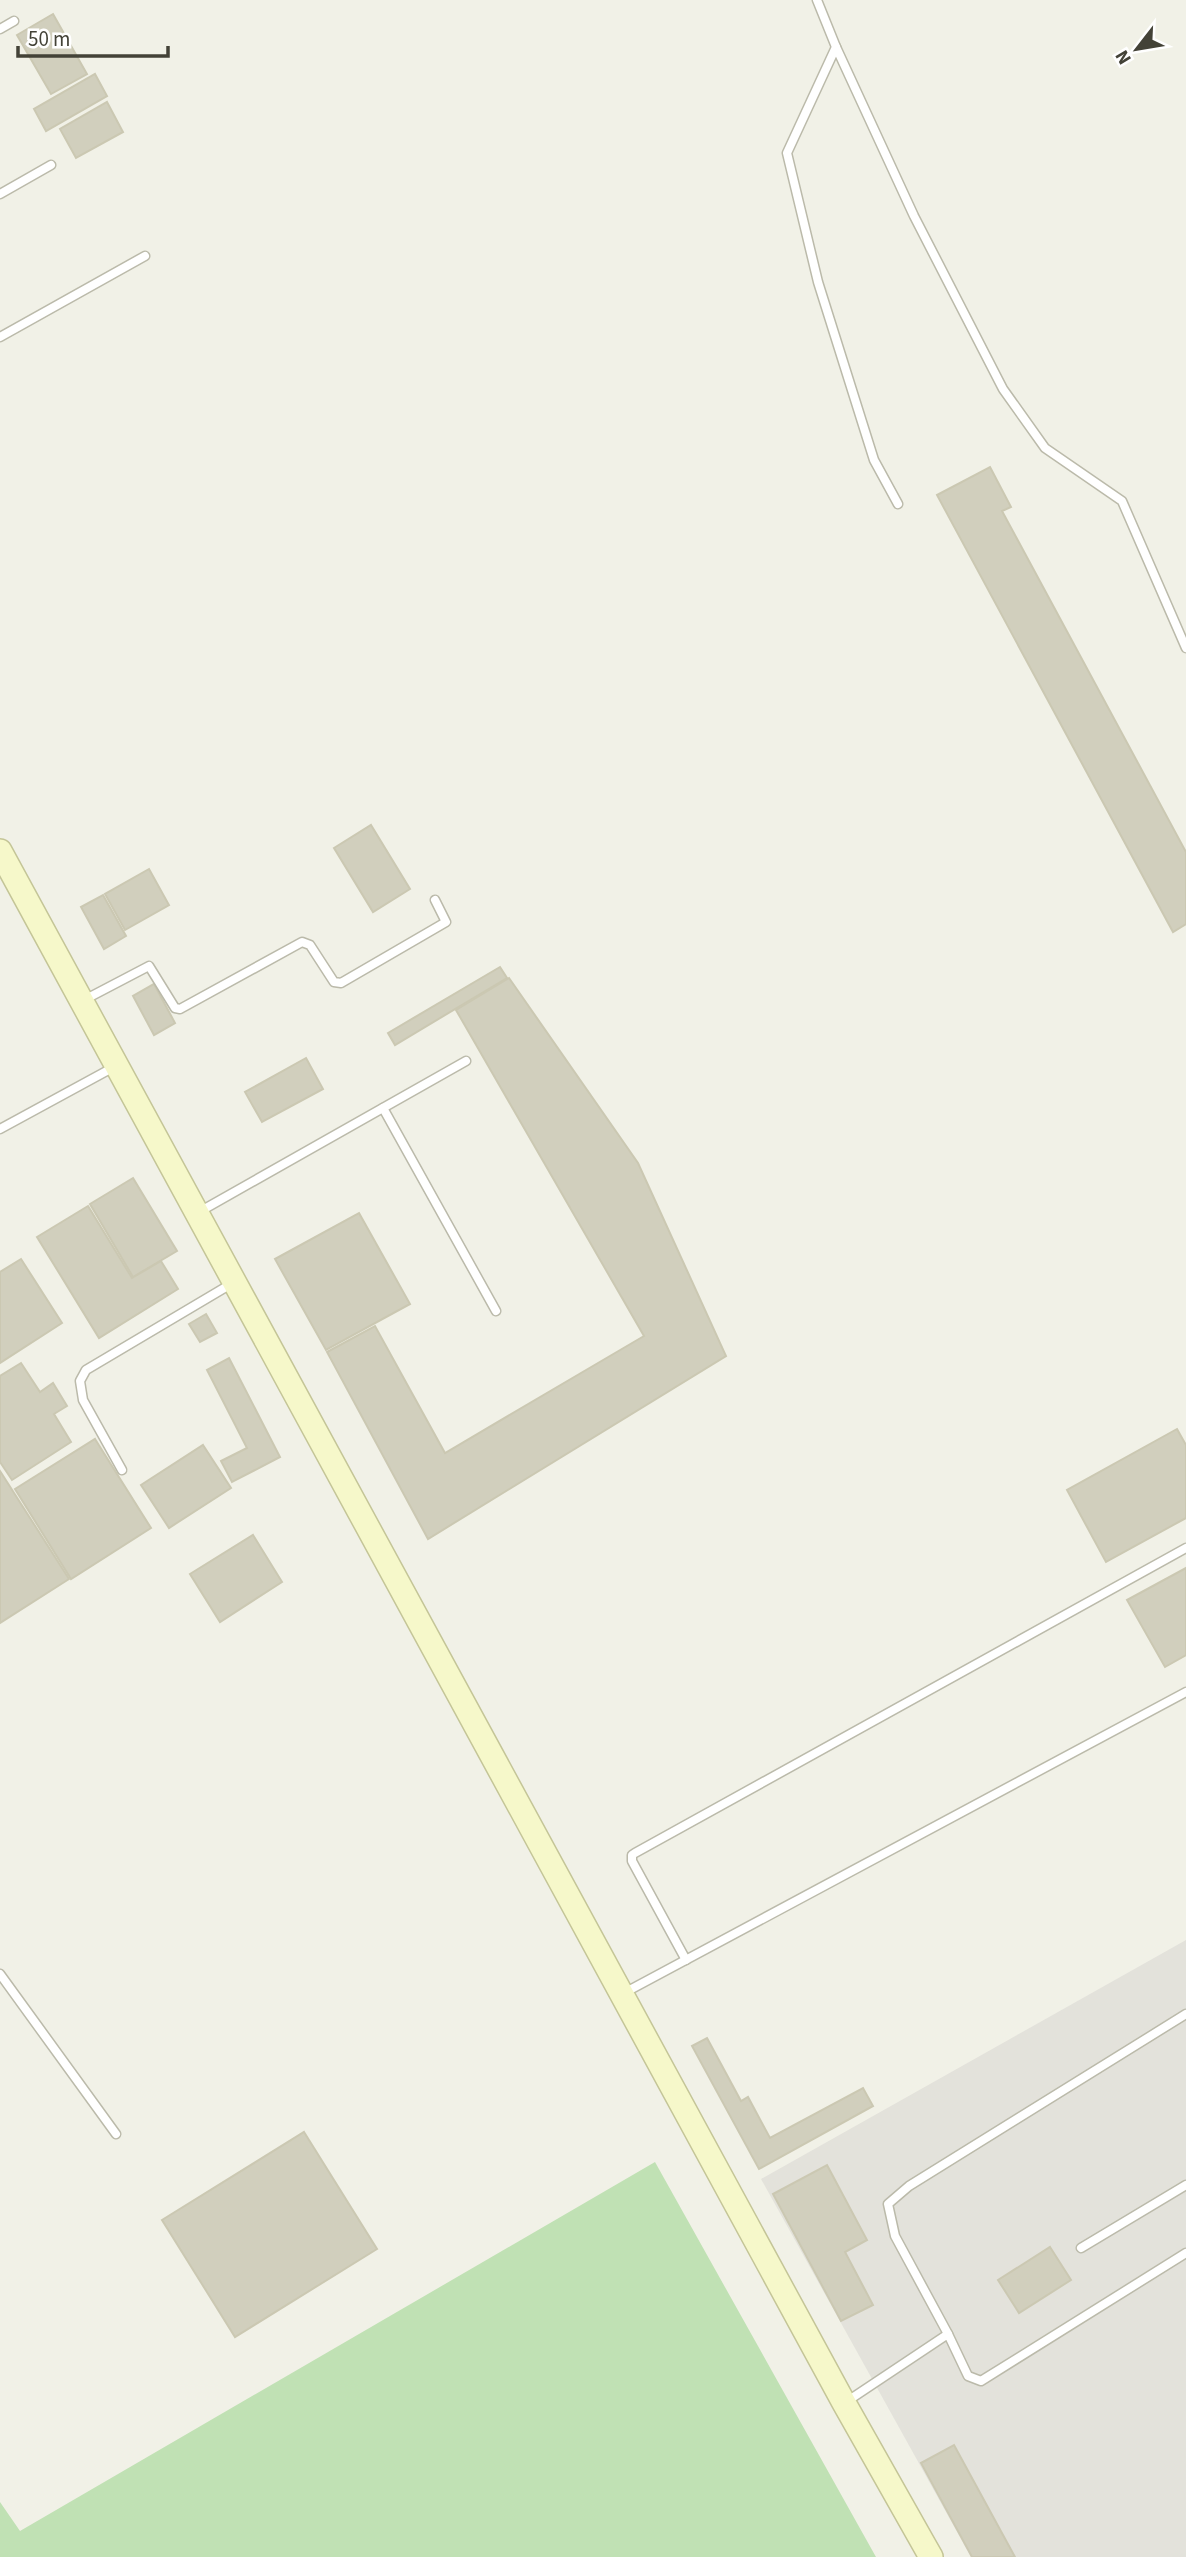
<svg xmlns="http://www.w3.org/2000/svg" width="1186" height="2557" font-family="'Source Sans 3',sans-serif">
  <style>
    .industrial { fill: #e3e2db }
    .green { fill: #c0e1b4 }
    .building { fill: #d1cfbd; stroke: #cbc8b2; stroke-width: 2 }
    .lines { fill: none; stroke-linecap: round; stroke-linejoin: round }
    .lane-casing { stroke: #bbbaaa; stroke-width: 11 }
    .secondary-casing { stroke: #c4c597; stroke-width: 26 }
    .lane { stroke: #fff; stroke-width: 8 }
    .secondary { stroke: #f6f8ca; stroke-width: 23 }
  </style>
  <rect width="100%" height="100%" fill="#f1f1e7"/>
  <polygon class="industrial" points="1186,1940 1186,2557 971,2557 761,2179"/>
  <polygon class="green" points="655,2162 876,2557 0,2557 0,2502 20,2531"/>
  <g class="building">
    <polygon points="53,14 87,74 51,94 17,35"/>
    <polygon points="95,74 107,96 46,131 34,109"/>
    <polygon points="107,102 123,132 76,158 60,129"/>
    <polygon points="990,467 1011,507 1002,511 1186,852 1186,924 1173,932 937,495"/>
    <polygon points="371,825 410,889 373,912 334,848"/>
    <polygon points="149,869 169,905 125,930 105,894"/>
    <polygon points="103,895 126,936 104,949 81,907"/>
    <polygon points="500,967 507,978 395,1045 388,1033"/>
    <polygon points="509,978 638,1163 726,1356 428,1539 327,1352 375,1326 445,1453 644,1336 456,1010"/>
    <polygon points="154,984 175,1023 154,1035 133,996"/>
    <polygon points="306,1058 323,1089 262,1122 245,1092"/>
    <polygon points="133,1178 177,1251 133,1277 90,1204"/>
    <polygon points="88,1206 132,1278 161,1261 178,1289 99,1338 37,1237"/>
    <polygon points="359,1213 410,1304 326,1350 275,1259"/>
    <polygon points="21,1259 62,1323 0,1363 0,1272"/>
    <polygon points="206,1314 217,1333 200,1342 189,1324"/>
    <polygon points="229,1358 280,1457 232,1482 221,1461 247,1448 207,1370"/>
    <polygon points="21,1363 40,1392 53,1383 67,1406 54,1414 71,1442 12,1480 0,1462 0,1376"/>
    <polygon points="1177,1429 1186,1445 1186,1518 1106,1562 1067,1490"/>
    <polygon points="95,1439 151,1528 71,1579 15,1489"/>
    <polygon points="203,1445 231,1488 169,1528 141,1485"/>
    <polygon points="0,1471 69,1579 0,1623"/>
    <polygon points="253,1535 282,1582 220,1622 190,1574"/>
    <polygon points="1186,1568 1186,1655 1165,1667 1127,1600"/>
    <polygon points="707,2038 741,2101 748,2097 770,2138 863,2088 873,2106 759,2169 692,2046"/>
    <polygon points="304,2132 377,2249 235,2337 162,2220"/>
    <polygon points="827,2165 867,2240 845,2252 873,2305 841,2321 773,2194"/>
    <polygon points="1050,2247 1071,2280 1019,2313 998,2280"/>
    <polygon points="954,2445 1015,2557 972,2557 921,2463"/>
  </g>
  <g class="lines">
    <defs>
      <g id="lane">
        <polyline points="817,0 836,47 787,153 818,282 874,460 898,504"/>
        <polyline points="0,29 14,21"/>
        <polyline points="836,47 914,216 1003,389 1045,448 1122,501 1186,648"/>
        <polyline points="0,194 51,165"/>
        <polyline points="0,337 145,256"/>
        <polyline points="84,1000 149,966 175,1008 180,1009 302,942 310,945 334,982 341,983 446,922 435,900"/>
        <polyline points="383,1108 496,1311"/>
        <polyline points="0,1129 114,1067"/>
        <polyline points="199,1212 466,1061"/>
        <polyline points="122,1470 83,1400 80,1381 86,1370 231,1284"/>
        <polyline points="686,1960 632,1861 632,1855 635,1853 1186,1548"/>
        <polyline points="0,1974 116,2134"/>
        <polyline points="624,1993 1186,1692"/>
        <polyline points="1081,2248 1186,2185"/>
        <polyline points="948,2334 895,2236 888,2204 909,2186 1186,2014"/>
        <polyline points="846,2402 948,2334 968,2376 981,2381 1186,2253"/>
      </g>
      <polyline id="secondary" points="0,851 844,2403 931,2557"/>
    </defs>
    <use href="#lane" class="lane-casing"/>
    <use href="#secondary" class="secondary-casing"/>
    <use href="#lane" class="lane"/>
    <use href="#secondary" class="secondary"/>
  </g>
  <g transform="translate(1137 49) rotate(239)" stroke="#ffffff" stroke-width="5" paint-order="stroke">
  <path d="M0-5L12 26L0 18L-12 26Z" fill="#434237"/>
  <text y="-10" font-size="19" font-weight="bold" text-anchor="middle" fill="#434237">N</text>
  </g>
  <path d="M18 46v10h150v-10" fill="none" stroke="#434237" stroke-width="3.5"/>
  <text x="28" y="46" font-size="21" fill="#434237" stroke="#ffffff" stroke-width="5" paint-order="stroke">50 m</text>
</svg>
